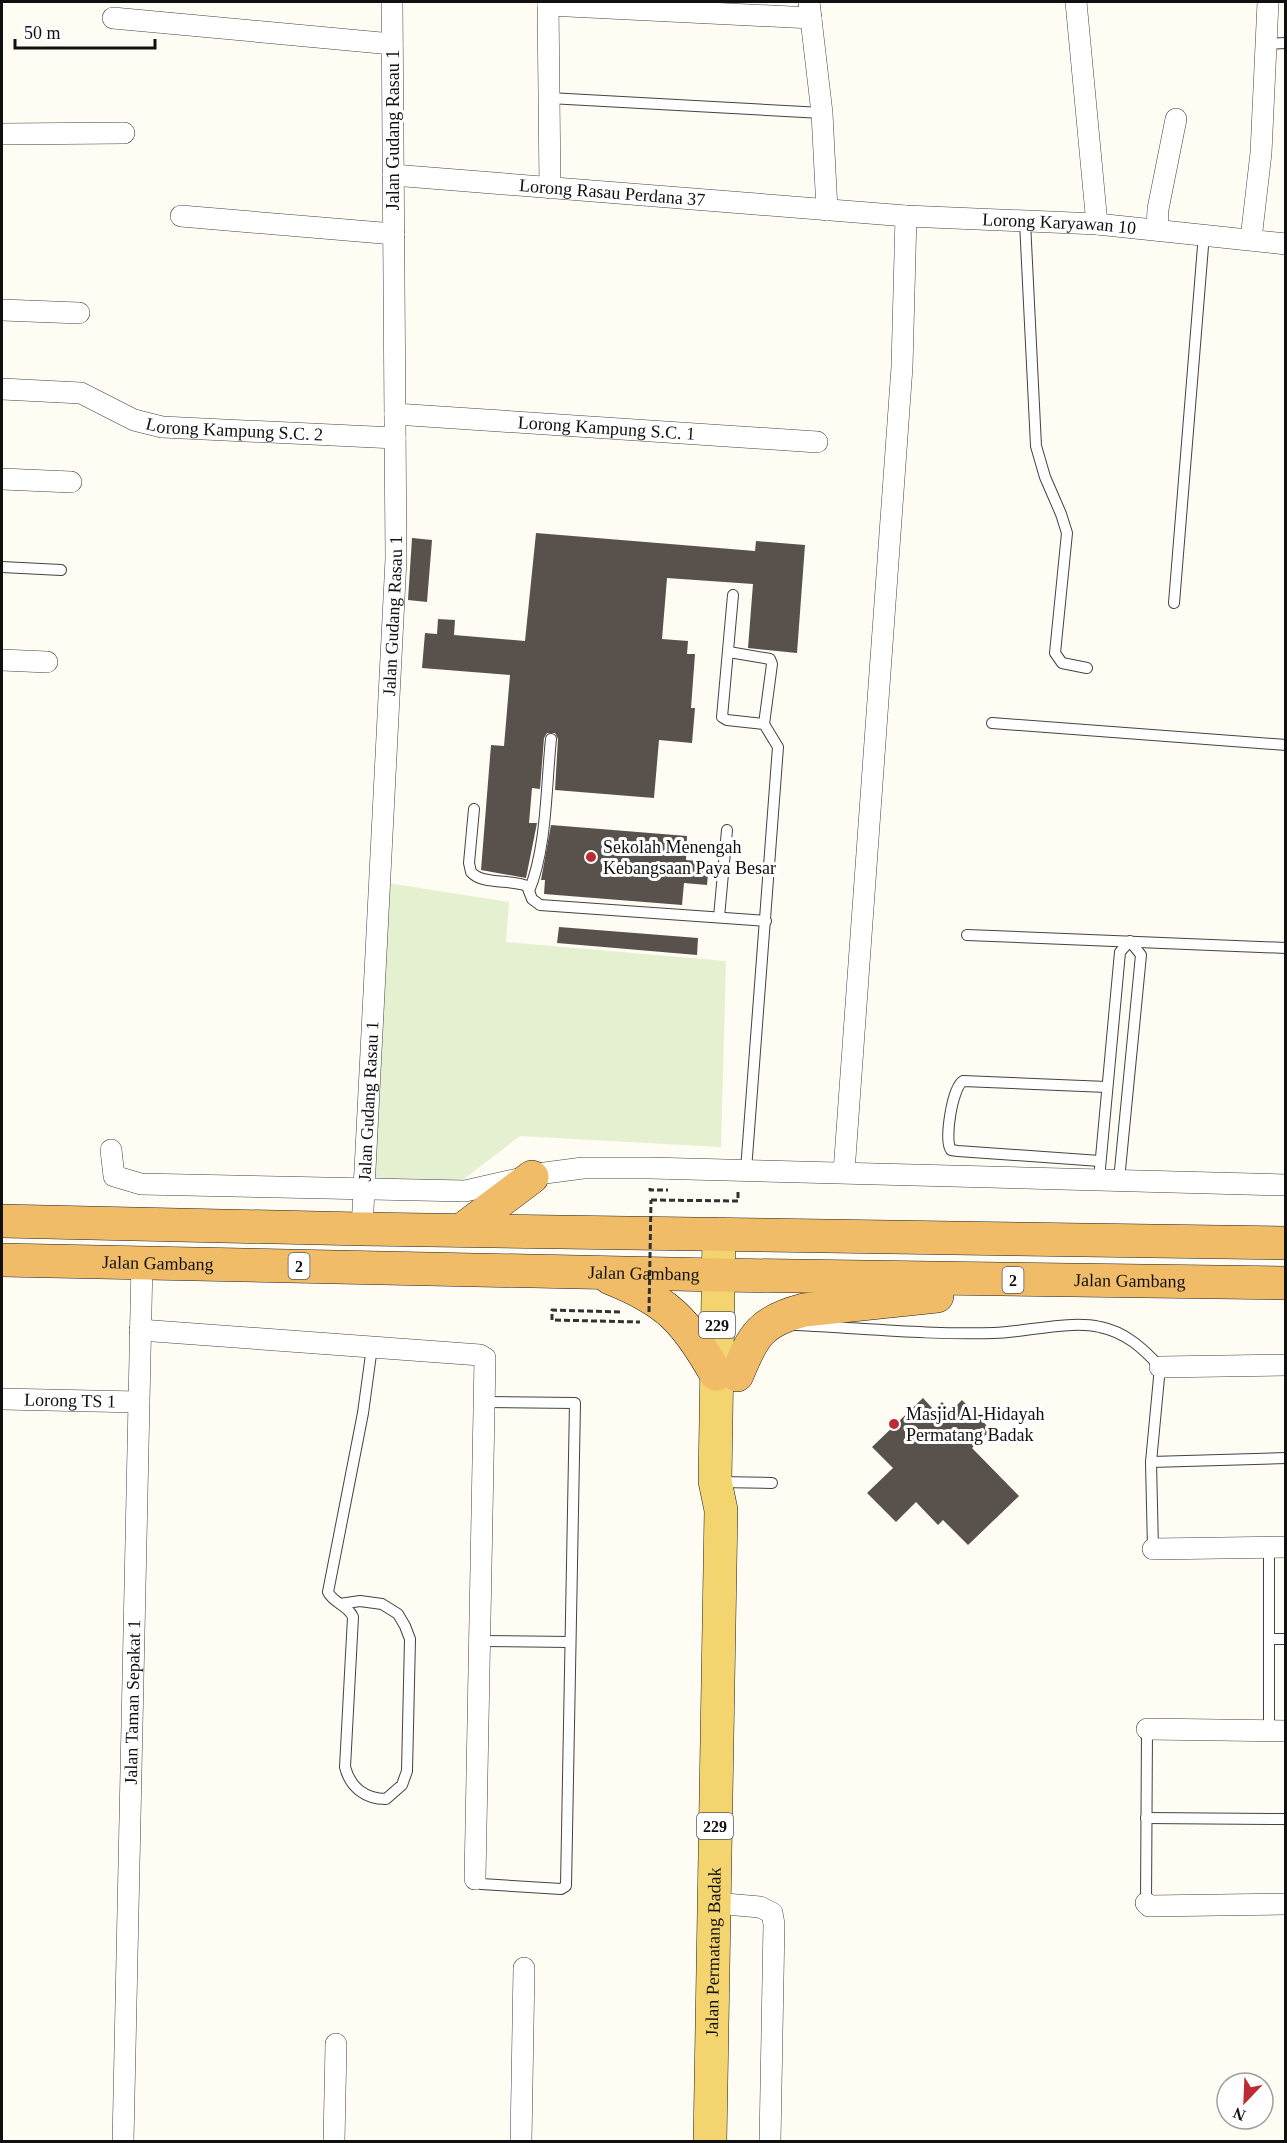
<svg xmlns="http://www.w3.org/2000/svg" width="1287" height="2143" font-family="Georgia,serif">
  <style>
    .pitch { fill: #e4f0cf }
    .building { fill: #58514c }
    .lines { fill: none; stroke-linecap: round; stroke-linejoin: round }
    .service-casing { stroke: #434343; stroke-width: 12 }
    .minor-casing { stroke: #434343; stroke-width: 22 }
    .primary-casing { stroke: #212121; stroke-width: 34 }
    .trunk-casing { stroke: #212121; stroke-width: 34 }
    .path { stroke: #323232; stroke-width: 3; stroke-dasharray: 6 3; stroke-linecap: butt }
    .service { stroke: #fff; stroke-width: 10 }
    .minor { stroke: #fff; stroke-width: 21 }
    .primary { stroke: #f3d46e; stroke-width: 33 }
    .trunk { stroke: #f1bc68; stroke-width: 33 }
    .path-bridge { stroke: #323232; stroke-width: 3; stroke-dasharray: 6 3; stroke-linecap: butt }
    .poi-dot { fill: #bc2c32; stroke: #fff; stroke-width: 2 }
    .labels { text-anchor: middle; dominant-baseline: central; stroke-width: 6; stroke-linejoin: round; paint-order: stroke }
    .shield { fill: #fff; stroke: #585858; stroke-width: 1.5 }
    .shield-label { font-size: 16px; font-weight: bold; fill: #101010 }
    .street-label { font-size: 18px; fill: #101010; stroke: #fff }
    .poi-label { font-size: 18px; fill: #101010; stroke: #fff; text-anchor: start }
  </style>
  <rect width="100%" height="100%" fill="#fffcf3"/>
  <polygon class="pitch" points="388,883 509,902 506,942 726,961 721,1147 520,1136 456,1185 372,1177"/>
  <g class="building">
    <polygon points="536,533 755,551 756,541 805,545 797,653 748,648 753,584 667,578 662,639 688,641 687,654 695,654 691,708 695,708 692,743 659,740 654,798 555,790 558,739 555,733 547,733 544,738 540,789 532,788 529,823 537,823 526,878 481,870 491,745 504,746 510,675 422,668 425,633 437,634 438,619 455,620 454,635 525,641"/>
    <polygon points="412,538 432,540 427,602 408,600"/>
    <polygon points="551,825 687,836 686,860 709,862 707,885 684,883 682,905 544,894 545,880 541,880"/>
    <polygon points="559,927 698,938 697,955 557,943"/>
    <polygon points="923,1398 934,1410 942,1402 951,1411 962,1400 991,1430 972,1448 1019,1496 968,1545 943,1520 938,1525 916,1502 896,1522 867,1493 893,1468 872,1447"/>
  </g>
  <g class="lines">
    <defs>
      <g id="service">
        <polyline points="1266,44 1286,43"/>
        <polyline points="549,98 822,113"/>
        <polyline points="1025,222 1036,446 1045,477 1061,514 1067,533 1055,653 1062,663 1087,668"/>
        <polyline points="2,567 61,570"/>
        <polyline points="733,595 722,717 727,720 764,724 778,747 746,1170"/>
        <polyline points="1174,603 1204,234"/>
        <polyline points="729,652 770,659 772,664 764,724"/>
        <polyline points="992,723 1286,745"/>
        <path d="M474 809 469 863 471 872C482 885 511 879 527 886L532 899 540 905 766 921"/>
        <path d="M529 891C547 848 546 786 551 739"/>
        <polyline points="719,917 727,830"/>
        <polyline points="967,935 1286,948"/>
        <path d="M1100 1161 958 1151 951 1150C944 1141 952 1088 963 1081L1107 1087"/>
        <polyline points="1099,1179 1120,952 1130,941 1141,955 1119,1180"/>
        <path d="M796 1325C862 1328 929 1335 994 1333 1027 1332 1069 1320 1100 1327 1125 1332 1143 1348 1160 1367L1151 1462 1153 1549"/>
        <polyline points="1151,1462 1286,1458"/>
        <polyline points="718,1482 772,1483"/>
        <path d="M340 1604 360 1601 382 1604 398 1614 405 1626 410 1639 407 1771 402 1785 386 1799C365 1799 350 1787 345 1767L353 1617C348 1605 333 1603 328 1592L363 1413 372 1347"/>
        <polyline points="1269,1639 1286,1639"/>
        <polyline points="479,1641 570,1642"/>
        <polyline points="1269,1731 1269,1547"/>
        <polyline points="1146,1818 1286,1819"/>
        <polyline points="475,1879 481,1884 561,1889 566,1886 575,1403 484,1402"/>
        <polyline points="1146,1903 1147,1729"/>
      </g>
      <g id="minor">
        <polyline points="548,2 550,188"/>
        <polyline points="809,2 822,113 827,210"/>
        <polyline points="1076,2 1097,224"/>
        <polyline points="548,5 811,18"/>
        <polyline points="113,18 392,44"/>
        <polyline points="2,134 124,133"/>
        <path id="s1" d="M393 175 906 216 1097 224 1286 244"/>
        <polyline points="181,216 394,234"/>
        <polyline points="1157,230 1158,209 1176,119"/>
        <polyline points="1251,239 1261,153 1268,2"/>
        <polyline points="2,310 79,313"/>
        <path id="s2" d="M2 389 81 393 134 420 162 427 395 438"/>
        <path id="s3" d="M395 414 817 442"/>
        <polyline points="2,479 71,482"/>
        <polyline points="2,660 47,662"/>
        <polyline points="111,1150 114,1176 141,1184 465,1191 545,1173 583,1168 650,1168 1286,1185"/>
        <polyline points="844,1172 902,367 906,216"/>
        <path id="s4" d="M362 1229 396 559 392 2"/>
        <polyline points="140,1330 480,1355 485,1358 475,1879"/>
        <polyline points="1160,1367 1286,1365"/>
        <path id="s5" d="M2 1399 138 1402"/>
        <polyline points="1153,1549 1286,1547"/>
        <polyline points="1147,1729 1286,1731"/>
        <polyline points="714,1903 760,1907 772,1913 774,1924 770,2142"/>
        <polyline points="1146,1903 1149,1906 1286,1904"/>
        <path id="s6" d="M123 2142 142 1263"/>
        <polyline points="334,2142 336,2044"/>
        <polyline points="521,2142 524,1968"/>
      </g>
      <g id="primary">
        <path id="s7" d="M710 2142 721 1510 715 1481 719 1234"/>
      </g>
      <g id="trunk">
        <polyline points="2,1221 362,1229 1286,1243"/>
        <polyline points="463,1229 532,1177"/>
        <path id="s8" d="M2 1260 718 1275 1286 1283"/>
        <path d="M610 1278C668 1301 686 1321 716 1374"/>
        <path d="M737 1375C753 1335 761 1321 804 1310L937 1296"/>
      </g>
    </defs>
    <use href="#service" class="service-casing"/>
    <use href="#minor" class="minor-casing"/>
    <use href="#primary" class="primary-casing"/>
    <use href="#trunk" class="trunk-casing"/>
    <g class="path">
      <polyline points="650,1188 650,1190 668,1190"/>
      <polyline points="651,1200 738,1201 738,1192 735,1192"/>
      <polyline points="620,1312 552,1310 552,1320 640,1322"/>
    </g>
    <use href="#service" class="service"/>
    <use href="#minor" class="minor"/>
    <use href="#primary" class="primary"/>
    <use href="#trunk" class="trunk"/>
    <polyline class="path-bridge" points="649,1312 651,1200"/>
  </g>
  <g class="poi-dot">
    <circle cx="591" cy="857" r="6"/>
    <circle cx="894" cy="1424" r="6"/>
  </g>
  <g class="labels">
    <g class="shield">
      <rect x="288.5" y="1253" width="21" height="26" rx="4.5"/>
      <rect x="1002.5" y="1267" width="21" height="26" rx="4.5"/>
      <rect x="699" y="1312" width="36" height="26" rx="4.5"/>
      <rect x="697" y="1813" width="36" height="26" rx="4.5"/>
    </g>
    <g class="shield-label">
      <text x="299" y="1266">2</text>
      <text x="1013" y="1280">2</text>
      <text x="717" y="1325">229</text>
      <text x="715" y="1826">229</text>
    </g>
    <g class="street-label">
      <text transform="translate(393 130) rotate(-90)">Jalan Gudang Rasau 1</text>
      <text stroke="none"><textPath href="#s1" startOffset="220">Lorong Rasau Perdana 37</textPath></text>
      <text stroke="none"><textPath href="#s1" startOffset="668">Lorong Karyawan 10</textPath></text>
      <text stroke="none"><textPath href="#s2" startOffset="240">Lorong Kampung S.C. 2</textPath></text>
      <text stroke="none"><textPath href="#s3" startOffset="212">Lorong Kampung S.C. 1</textPath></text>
      <text stroke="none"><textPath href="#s4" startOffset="614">Jalan Gudang Rasau 1</textPath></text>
      <text stroke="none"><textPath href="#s4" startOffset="128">Jalan Gudang Rasau 1</textPath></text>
      <text stroke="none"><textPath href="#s8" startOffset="156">Jalan Gambang</textPath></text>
      <text stroke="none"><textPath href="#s8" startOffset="642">Jalan Gambang</textPath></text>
      <text stroke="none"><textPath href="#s8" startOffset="1128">Jalan Gambang</textPath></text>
      <text stroke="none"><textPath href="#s5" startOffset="68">Lorong TS 1</textPath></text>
      <text stroke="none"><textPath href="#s6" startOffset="440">Jalan Taman Sepakat 1</textPath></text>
      <text stroke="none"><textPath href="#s7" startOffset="190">Jalan Permatang Badak</textPath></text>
    </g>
    <g class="poi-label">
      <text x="603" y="847">Sekolah Menengah<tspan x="603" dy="21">Kebangsaan Paya Besar</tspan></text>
      <text x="906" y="1414">Masjid Al-Hidayah<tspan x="906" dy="21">Permatang Badak</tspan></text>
    </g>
  </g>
  <rect width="1287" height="2143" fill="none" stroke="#101010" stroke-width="6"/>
  <g transform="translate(1245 2101) rotate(203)"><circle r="28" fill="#ffffff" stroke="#9f9f9f" stroke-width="1.5"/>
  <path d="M0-4.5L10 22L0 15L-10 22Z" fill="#bc2c32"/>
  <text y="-9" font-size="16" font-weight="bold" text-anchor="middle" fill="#101010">N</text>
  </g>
  <path d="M15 39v9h140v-9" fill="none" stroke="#101010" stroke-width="3"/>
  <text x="24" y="39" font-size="18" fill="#101010" stroke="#ffffff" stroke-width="4.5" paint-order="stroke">50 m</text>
</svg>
